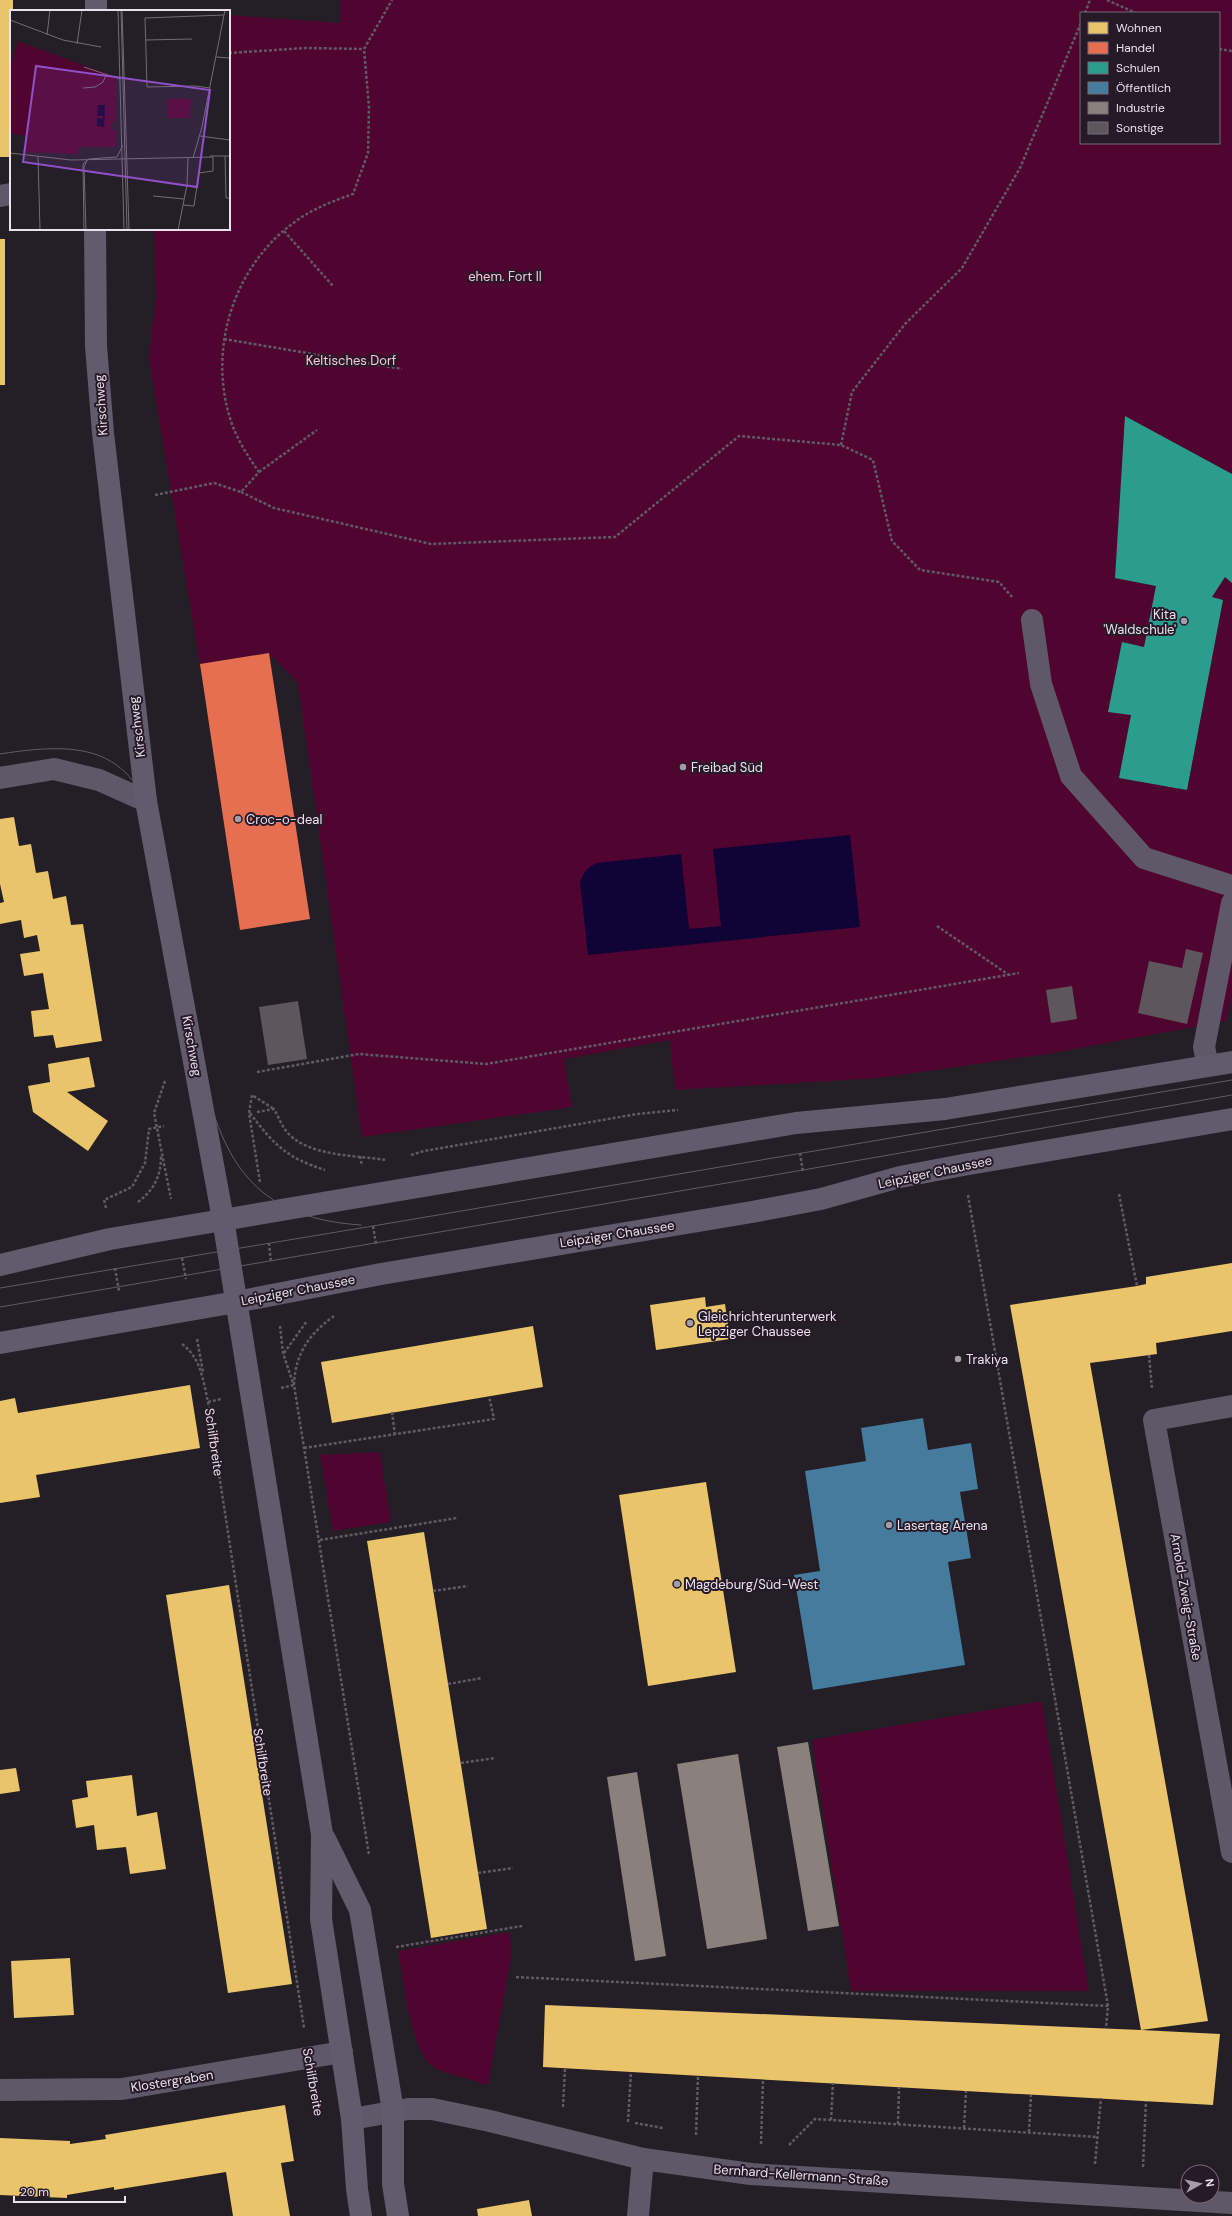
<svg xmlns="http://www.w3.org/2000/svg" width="1232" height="2216" font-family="'DM Sans',sans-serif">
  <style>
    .green { fill: #500430; fill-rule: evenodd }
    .water { fill: #100336 }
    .homes { fill: #e9c46a }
    .shops { fill: #e76f51 }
    .schools { fill: #2a9d8f }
    .public { fill: #457b9d }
    .industry { fill: #8a817c }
    .building { fill: #5d575d }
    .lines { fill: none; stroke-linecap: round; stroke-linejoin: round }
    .path { stroke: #605a66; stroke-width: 2.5; stroke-dasharray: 3 2; stroke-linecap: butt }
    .lane { stroke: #5f5868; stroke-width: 22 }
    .street { stroke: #5f5868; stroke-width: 22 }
    .secondary { stroke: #625a6d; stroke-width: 22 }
    .tram { stroke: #605b66; stroke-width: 1 }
    .poi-dot { fill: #a49da6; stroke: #261a29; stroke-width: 1.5 }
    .labels { text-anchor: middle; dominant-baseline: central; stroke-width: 4; stroke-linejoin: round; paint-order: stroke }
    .park-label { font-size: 13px; fill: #fac7d9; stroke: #261a29 }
    .street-label { font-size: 13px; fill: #e9e1eb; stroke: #261a29 }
    .poi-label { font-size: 13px; fill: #e9e1eb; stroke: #261a29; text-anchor: start }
    .inset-road { fill: none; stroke: #736c75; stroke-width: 1 }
    .view { fill: #9150c8; fill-opacity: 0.15; stroke: #9150c8; stroke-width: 2 }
    .inset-edge { fill: none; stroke: #e9e1eb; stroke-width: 2 }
  </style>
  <rect width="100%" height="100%" fill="#241e26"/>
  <g class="green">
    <path d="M340 0H1232V994L1226 1021 1053 1053 879 1078 675 1090 670 1040 564 1059 572 1107 362 1137 298 683 269 653 200 664 149 359 156 296 154 229H229V15L340 23ZM1081 13H1219V143H1081Z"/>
    <polygon points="380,1452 391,1522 333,1531 320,1455"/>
    <polygon points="1042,1701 1089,1991 851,1991 812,1740"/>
    <path d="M509 1932 512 1952 488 2085C471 2079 451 2076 435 2068 411 2056 403 1977 398 1951Z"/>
  </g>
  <path class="water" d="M850 835 860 927 588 955 580 882C584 872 587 867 597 863L681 854 689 929 721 926 713 849Z"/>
  <g class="homes">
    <polygon points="0,0 13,0 13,11 11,11 11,157 0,157"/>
    <rect x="0" y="239" width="5" height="146"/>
    <polygon points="14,817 19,846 31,844 36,873 48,871 53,899 66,896 71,925 83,924 102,1041 56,1048 53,1035 34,1037 31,1011 49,1009 46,992 43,973 24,976 20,954 40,951 37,935 24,938 21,920 0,924 0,903 4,902 0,884 0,819"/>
    <polygon points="89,1057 95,1087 67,1092 108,1121 88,1151 33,1112 28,1086 50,1082 48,1064"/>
    <polygon points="1232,1263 1232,1331 1156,1343 1157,1354 1090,1363 1208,2021 1141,2030 1220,2034 1213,2105 543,2067 545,2005 1141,2030 1010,1305 1137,1286 1146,1284 1146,1277"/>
    <polygon points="705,1297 706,1307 725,1304 730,1339 656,1350 650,1305"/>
    <polygon points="533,1326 543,1387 332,1423 321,1362"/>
    <polygon points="190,1385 200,1448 36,1475 40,1497 0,1503 0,1401 15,1398 18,1413"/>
    <polygon points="706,1482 736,1672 648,1686 619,1495"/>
    <polygon points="424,1532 487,1929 431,1938 367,1541"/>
    <polygon points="229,1585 292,1984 228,1993 166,1595"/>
    <polygon points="16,1768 20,1791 0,1794 0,1770"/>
    <polygon points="132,1775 137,1816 157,1812 166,1869 130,1874 126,1847 97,1850 94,1825 76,1828 72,1800 88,1797 86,1781"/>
    <polygon points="70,1958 74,2015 14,2018 11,1961"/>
    <polygon points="285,2105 294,2161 281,2163 290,2216 233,2216 226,2172 114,2190 114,2187 67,2195 67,2198 0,2195 0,2138 70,2141 70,2144 106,2139 105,2135"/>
    <polygon points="529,2200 532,2216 478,2216 477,2209"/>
  </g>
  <polygon class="shops" points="269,653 310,919 240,930 200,664"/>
  <polygon class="schools" points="1125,416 1232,474 1232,583 1225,577 1212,597 1223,600 1187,790 1119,778 1131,715 1108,712 1122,642 1144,647 1156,586 1115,578"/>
  <polygon class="public" points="923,1418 928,1450 971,1443 978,1489 960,1492 971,1558 948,1562 965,1665 813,1690 794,1575 820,1571 805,1471 866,1461 861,1428"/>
  <g class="industry">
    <polygon points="808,1742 839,1926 808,1931 777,1747"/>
    <polygon points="738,1754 767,1939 707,1949 677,1764"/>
    <polygon points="637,1772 666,1956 635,1961 607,1777"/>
  </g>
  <g class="building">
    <polygon points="1186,949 1203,953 1187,1024 1138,1013 1149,961 1182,968"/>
    <polygon points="1072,986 1077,1019 1051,1023 1046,990"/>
    <polygon points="298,1001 307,1059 268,1065 259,1007"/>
  </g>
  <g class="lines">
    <g class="path">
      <polyline points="1107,0 1136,13"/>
      <polyline points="1085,13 1090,0"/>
      <polyline points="1219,49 1232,51"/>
      <polyline points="229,53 306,48 364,49"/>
      <polyline points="284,231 333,286"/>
      <polyline points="224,339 402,369"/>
      <polyline points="841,445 852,392 905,324 962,268 1020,168 1081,23"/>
      <polyline points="259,472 317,430"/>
      <polyline points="241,492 274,508 431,544 615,537 739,436 841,445 873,460 892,541 920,570 999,582 1012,597"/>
      <path d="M155 495 214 483 241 492 259 472C247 455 236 438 230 418 208 347 234 265 296 221 314 208 333 201 353 194L368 153 369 107 364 49 392 0"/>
      <polyline points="937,926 1009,975"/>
      <polyline points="257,1072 359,1054 486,1064 1019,973"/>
      <polyline points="165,1081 154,1113 171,1199"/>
      <path d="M257 1112 274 1109C278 1116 281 1124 286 1131 307 1157 356 1155 386 1160"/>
      <path d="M250 1113C274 1145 287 1158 325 1170"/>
      <polyline points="800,1153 803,1172"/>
      <polyline points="411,1155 424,1151 637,1114 678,1110"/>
      <polyline points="360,1156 362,1166"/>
      <polyline points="260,1182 249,1113 252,1095 274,1109"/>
      <polyline points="1119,1194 1137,1286"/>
      <polyline points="968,1195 1108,2006 1106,2028"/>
      <path d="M138 1202C154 1190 161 1176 161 1156"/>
      <polyline points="106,1208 104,1200 132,1187 145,1163 149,1129 164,1126"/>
      <polyline points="373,1226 376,1244"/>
      <polyline points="269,1243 271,1263"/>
      <polyline points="182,1258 186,1279"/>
      <polyline points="115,1268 119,1291"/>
      <path d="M334 1316C309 1334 295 1354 294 1385L369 1855"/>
      <polyline points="280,1326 283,1353 293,1383"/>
      <polyline points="197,1339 203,1372"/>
      <path d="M182 1344C201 1358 203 1380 208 1402L304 2028"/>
      <polyline points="284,1353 307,1321"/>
      <polyline points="1149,1355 1152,1389"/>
      <polyline points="281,1388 294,1385"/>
      <polyline points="208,1402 221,1399"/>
      <polyline points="392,1412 395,1435"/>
      <polyline points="304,1448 494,1419 489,1396"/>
      <polyline points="320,1540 457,1518"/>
      <polyline points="433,1591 468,1586"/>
      <polyline points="448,1684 482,1678"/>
      <polyline points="461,1763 495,1758"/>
      <polyline points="478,1873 513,1868"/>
      <polyline points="396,1947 522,1926"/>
      <polyline points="516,1977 1108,2006"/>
      <polyline points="563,2107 565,2068"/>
      <polyline points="831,2120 833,2083"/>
      <polyline points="628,2122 631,2072"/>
      <polyline points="635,2123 663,2128"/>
      <polyline points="898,2124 899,2087"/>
      <polyline points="964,2128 966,2091"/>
      <polyline points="1029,2132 1031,2095"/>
      <polyline points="696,2135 698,2076"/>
      <polyline points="761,2144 763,2079"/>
      <polyline points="789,2145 815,2119 1097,2137"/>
      <polyline points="1095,2164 1101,2098"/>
      <polyline points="1143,2167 1146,2101"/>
    </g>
    <g class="lane">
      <polyline points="1032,620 1041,684 1071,776 1144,858 1232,886"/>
      <polyline points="1208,1066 1204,1047 1232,903"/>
    </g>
    <g class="street">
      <polyline points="0,196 11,194"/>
      <polyline points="0,778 54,769 99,780 146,801"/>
      <polyline points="1232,1406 1154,1420 1232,1852"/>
      <polyline points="0,2090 122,2089 342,2052"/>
      <polyline points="352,2119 408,2109 432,2109 490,2121 643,2159 751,2174 1232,2203"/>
      <polyline points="638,2216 643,2159"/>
    </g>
    <g class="secondary">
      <polyline points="96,11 96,0"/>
      <polyline points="95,229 96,346 103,433 146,801 223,1219 322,1834 321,1919 352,2119 357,2189 361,2216"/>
      <polyline points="0,1265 110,1239 796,1123 945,1109 1232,1062"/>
      <polyline points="0,1343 236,1302 381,1274 752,1212 821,1199 900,1177 963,1165 1232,1119"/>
      <polyline points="325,1839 360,1910 393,2111 393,2184 398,2216"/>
    </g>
    <g class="tram">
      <path d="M0 754C94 739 137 751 163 849L207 1090C229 1177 269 1219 361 1225"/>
      <polyline points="0,1288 373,1226 1232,1080"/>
      <polyline points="0,1307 803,1170 1232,1095"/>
    </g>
  </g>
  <g class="poi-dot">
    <circle cx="1184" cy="621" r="4"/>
    <circle cx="683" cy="767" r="4"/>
    <circle cx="238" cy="819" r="4"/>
    <circle cx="690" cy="1323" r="4"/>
    <circle cx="958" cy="1359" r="4"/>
    <circle cx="889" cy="1525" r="4"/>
    <circle cx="677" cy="1584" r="4"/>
  </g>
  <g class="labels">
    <g class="park-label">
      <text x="505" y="276">ehem. Fort II</text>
      <text x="351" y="360">Keltisches Dorf</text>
    </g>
    <g class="street-label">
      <text transform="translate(101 405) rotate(-94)">Kirschweg</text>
      <text transform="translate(137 727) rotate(-97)">Kirschweg</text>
      <text transform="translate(192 1046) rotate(80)">Kirschweg</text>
      <text transform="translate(935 1172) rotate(-12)">Leipziger Chaussee</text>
      <text transform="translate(617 1234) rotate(-9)">Leipziger Chaussee</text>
      <text transform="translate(298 1290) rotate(-11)">Leipziger Chaussee</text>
      <text transform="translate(214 1442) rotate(82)">Schilfbreite</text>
      <text transform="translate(1186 1597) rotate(80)">Arnold-Zweig-Straße</text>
      <text transform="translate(263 1762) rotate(81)">Schilfbreite</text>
      <text transform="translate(172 2081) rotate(-9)">Klostergraben</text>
      <text transform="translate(313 2082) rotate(80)">Schilfbreite</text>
      <text transform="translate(801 2175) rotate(4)">Bernhard-Kellermann-Straße</text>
    </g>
    <g class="poi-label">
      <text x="1176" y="614" text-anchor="end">Kita<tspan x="1176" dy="15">'Waldschule'</tspan></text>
      <text x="691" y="767">Freibad Süd</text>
      <text x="246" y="819">Croc-o-deal</text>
      <text x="698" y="1316">Gleichrichterunterwerk<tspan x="698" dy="15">Lepziger Chaussee</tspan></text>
      <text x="966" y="1359">Trakiya</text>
      <text x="897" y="1525">Lasertag Arena</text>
      <text x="685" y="1584">Magdeburg/Süd-West</text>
    </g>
  </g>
  <g transform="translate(10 10)">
    <rect width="220" height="220" fill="#241e26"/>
    <path d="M8 31 106 67V111L102 112V120H106V137H70L67 144 15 142 18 126 2 124 0 119V57ZM158 89H181L179 108H158Z" fill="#500430"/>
    <path d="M88 95H95L94 117 87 116V108L93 109V106H87Z" fill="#100336"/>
    <path class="inset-road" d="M108 0 114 220M111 0 117 220M112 0 119 220M0 10 53 30 91 37M37 25 40 0M135 30 182 29M67 34 72 0M206 47 220 48M74 57 110 69M73 78 85 77 93 72 96 65M200 78 186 76 137 77 135 8 214 5M190 126 220 130M0 143 61 150 203 147M200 146H220M215 146 216 188H220M28 147 30 220M183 148 192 117 215 0M143 186 174 189M173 195 184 196 189 163 203 161V147M74 220 73 154 79 149 107 147 113 135M76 220 74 157 77 150M168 220 177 175 178 148"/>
    <path class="view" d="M26 56 200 80 187 177 13 152Z"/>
    <rect width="220" height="220" class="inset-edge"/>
  </g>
  <rect x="1080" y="12" width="140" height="132" fill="#261a29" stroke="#746a77"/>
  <rect x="1088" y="22" width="20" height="12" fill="#e9c46a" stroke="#746a77"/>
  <text x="1116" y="32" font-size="12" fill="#e9e1eb">Wohnen</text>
  <rect x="1088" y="42" width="20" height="12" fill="#e76f51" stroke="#746a77"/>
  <text x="1116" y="52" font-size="12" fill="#e9e1eb">Handel</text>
  <rect x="1088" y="62" width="20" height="12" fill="#2a9d8f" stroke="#746a77"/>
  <text x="1116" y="72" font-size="12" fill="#e9e1eb">Schulen</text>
  <rect x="1088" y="82" width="20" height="12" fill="#457b9d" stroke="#746a77"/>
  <text x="1116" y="92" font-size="12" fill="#e9e1eb">Öffentlich</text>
  <rect x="1088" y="102" width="20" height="12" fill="#8a817c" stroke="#746a77"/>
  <text x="1116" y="112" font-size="12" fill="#e9e1eb">Industrie</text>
  <rect x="1088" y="122" width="20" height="12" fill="#5d575d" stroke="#746a77"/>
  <text x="1116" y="132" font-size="12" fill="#e9e1eb">Sonstige</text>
  <g transform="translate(1200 2184) rotate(82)"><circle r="19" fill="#261a29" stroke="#746a77"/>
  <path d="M0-3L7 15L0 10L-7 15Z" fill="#a49da6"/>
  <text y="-6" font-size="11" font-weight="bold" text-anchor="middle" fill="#e9e1eb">N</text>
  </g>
  <path d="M14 2196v6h111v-6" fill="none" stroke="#e9e1eb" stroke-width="2"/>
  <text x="20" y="2196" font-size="12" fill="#e9e1eb" stroke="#261a29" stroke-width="3" paint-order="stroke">20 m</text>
</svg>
